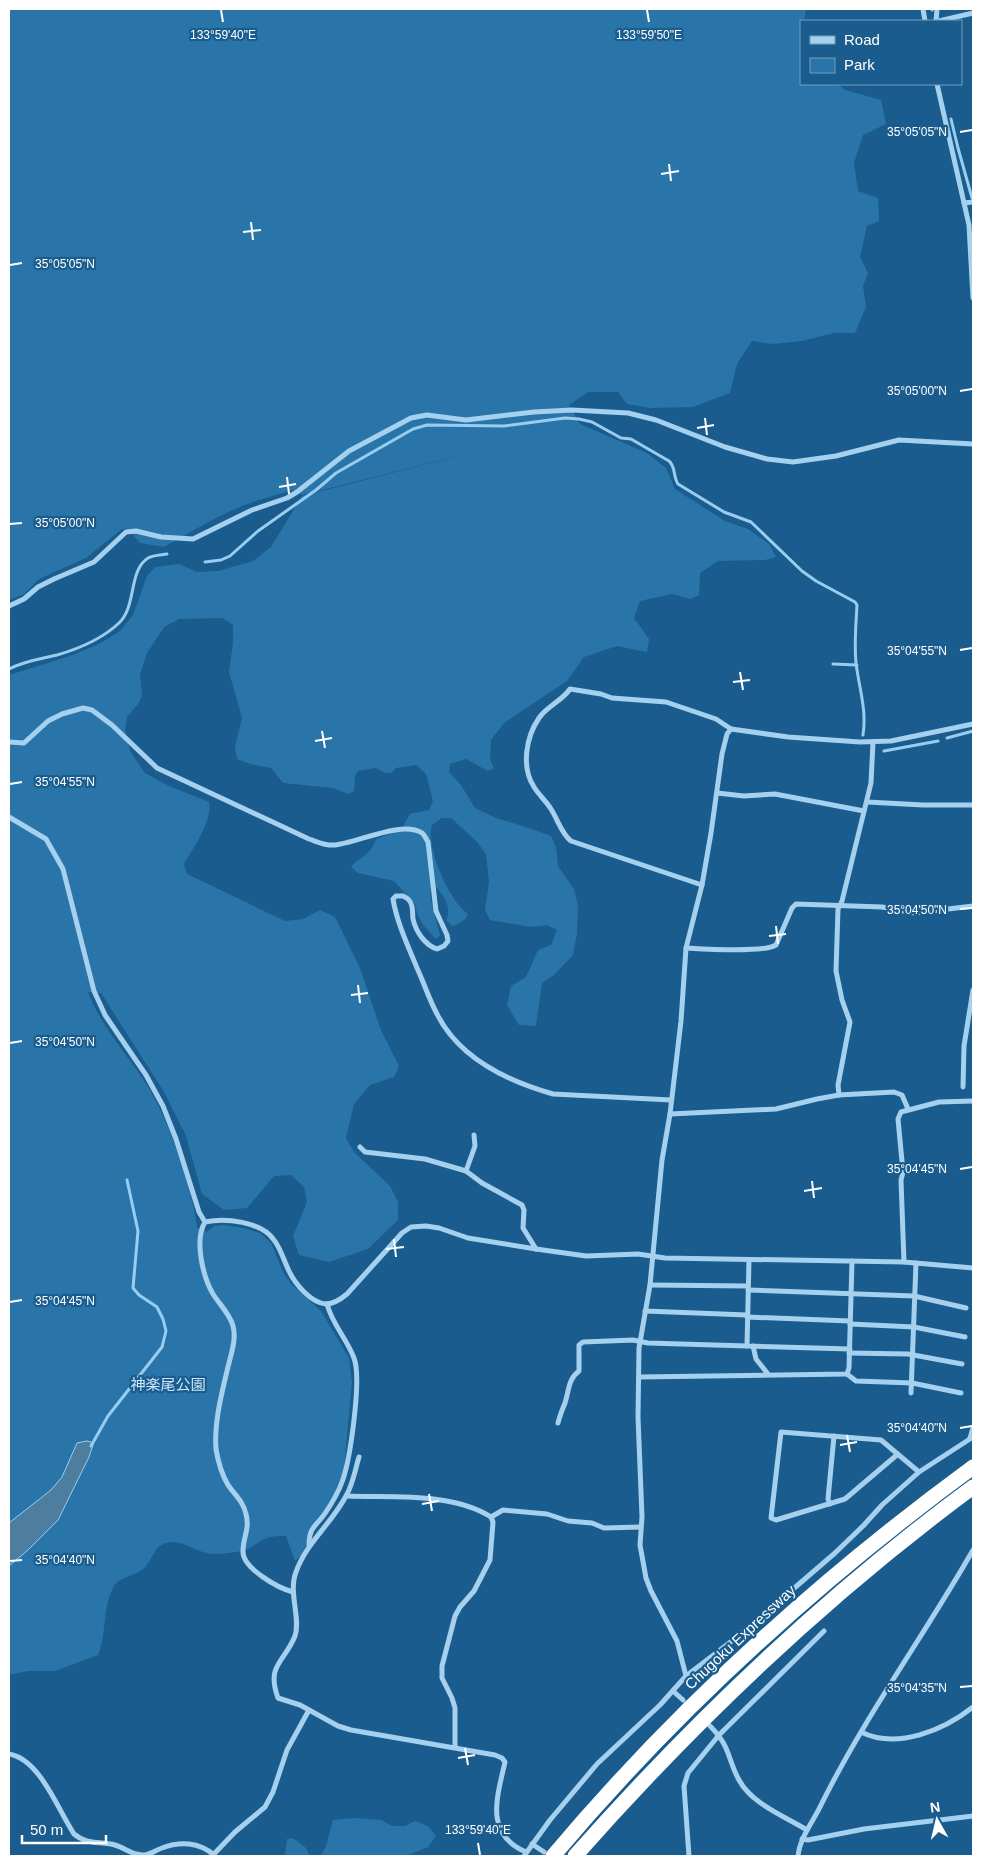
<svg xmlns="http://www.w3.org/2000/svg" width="982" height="1865" font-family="Arial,'Noto Sans JP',sans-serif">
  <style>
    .green { fill: #2975a9 }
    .water { fill: #4d7d9f; stroke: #98cdf0 }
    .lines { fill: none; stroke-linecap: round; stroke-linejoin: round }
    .stream { stroke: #98cdf0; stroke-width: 3 }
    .minor { stroke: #a5d0ee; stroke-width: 5 }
    .motorway { stroke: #fff; stroke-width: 15 }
    .ticks { fill: none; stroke: #fff; stroke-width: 2 }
    .labels { text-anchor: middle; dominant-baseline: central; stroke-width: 4.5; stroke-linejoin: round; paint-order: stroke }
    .park-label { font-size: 15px; fill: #cbe7fa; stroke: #1a5c8d }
    .street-label { font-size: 15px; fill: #fff; stroke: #1a5c8d }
    .ticks-label { font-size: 12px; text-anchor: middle; fill: #fff; stroke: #1a5c8d; stroke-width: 4.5; stroke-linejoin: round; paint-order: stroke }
  </style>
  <rect width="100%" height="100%" fill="#1a5c8d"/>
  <g class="green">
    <path d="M9 9H806L804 21H801V84H838L845 90 881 100 886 124 863 135 854 163 858 191 878 198 879 221 867 226 860 257 868 273 863 286 866 307 855 333H834L802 341 773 344 752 341 737 364 730 393 693 407 650 408 627 404 618 392H588L569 405 580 424 647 453 666 468 675 489 725 521 748 529 769 544 776 557 765 560 718 561 700 573 699 595 690 599 672 594 640 601 634 618 649 639 647 652 617 646 584 657 567 681 504 723 491 740 490 759 494 768 488 771 466 759 450 764 449 772 461 785 475 808 496 818 526 827 551 836 556 847 558 866 574 889 578 905 577 934 573 955 554 975 542 983 536 1026 519 1025 507 1005 511 986 526 977 538 950 551 945 557 930 547 925 531 927 490 920 485 910 489 882 486 854 477 842 451 818H442L432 825C425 846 449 901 468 914 466 921 458 924 452 926L446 920C452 908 445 898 437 888L430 890 431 900 440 935 436 939 423 925 417 913 415 904 394 881 358 873 351 867C362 854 368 859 376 839L401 830 410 814 429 810 433 801 426 774 416 765 396 768 392 773H385L376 768 358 771 355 776 354 791 348 794 333 788 283 783 271 768 250 764 237 759 235 747 242 718 229 672 233 643V625L222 618 179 619 164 627 147 653 140 675 142 696 138 704 127 717 125 730 130 751 145 773 169 786 209 802C212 823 194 846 184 864L187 874 285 921 303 919 320 910 335 917 360 968 381 1030 399 1066 394 1077 370 1085 354 1104 346 1138 354 1152 390 1186 398 1202V1220L368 1249 329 1262 299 1255 293 1236 307 1202 304 1187 291 1175 274 1176 247 1208 224 1210 202 1194 186 1136 164 1092 101 993 88 992C102 1029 130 1057 150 1090 170 1124 192 1187 197 1227L207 1232 214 1226 224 1225 243 1228 260 1233 271 1243 283 1272 291 1284 321 1311 349 1358 352 1383 344 1468 339 1486 324 1513 310 1529 306 1546 301 1556 295 1561 286 1536C281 1536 273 1536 267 1538 260 1540 254 1546 248 1549 242 1552 221 1554 214 1554 197 1554 182 1538 166 1543 153 1547 153 1560 144 1568 136 1577 118 1576 113 1588 102 1609 107 1634 98 1655L55 1671H28L9 1675V675L70 656 99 644 120 631 133 615 147 576 155 567 179 564 197 572 218 571 253 561 271 547 302 496 493 447 302 495 294 490C277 495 259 499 242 506 215 517 189 533 164 547L140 543 128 529H122L86 558 39 579 24 594 9 600Z"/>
    <polygon points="354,1818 381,1820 392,1826 405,1826 415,1821 428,1826 436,1836 428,1847 406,1856 321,1856 326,1846 333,1820"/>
    <polygon points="293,1838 306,1848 310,1856 285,1856 287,1839"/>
  </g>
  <polygon class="water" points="87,1441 91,1442 93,1445 89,1457 58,1520 28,1550 9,1566 9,1523 51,1490 62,1477 77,1443"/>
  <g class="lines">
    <g class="stream">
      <polyline points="932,10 933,9"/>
      <polyline points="951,119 958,148 972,198"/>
      <path d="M205 562 221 560 230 556 258 531 316 490 336 473 413 429 427 425 504 426 565 418 579 419 592 422 621 438 631 439 669 461C676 467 673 477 678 484L724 512 751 522 802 571 816 581 855 602 857 605C856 625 854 643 856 663 859 688 867 710 863 735"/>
      <polyline points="833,664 857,665"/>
      <path d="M9 669C24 661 40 659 57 655 78 649 103 638 119 623 137 606 128 571 148 558 153 555 161 555 167 554"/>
      <polyline points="947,738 973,731"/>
      <polyline points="884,751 938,741"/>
      <polyline points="91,1446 108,1416 162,1347 166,1331 163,1319 157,1307 139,1295 133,1288 138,1231 127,1180"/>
    </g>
    <g class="minor">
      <polyline points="923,9 925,21"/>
      <polyline points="936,21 937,9"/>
      <polyline points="939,21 973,13"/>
      <polyline points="937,84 969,225 973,298"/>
      <polyline points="964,203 973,202"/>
      <polyline points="9,606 24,599 38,587 54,579 94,562 126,532 136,531 161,537 193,539 252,510 287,498 297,492 349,451 411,418 427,415 466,420 534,412 572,410 628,413 656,420 725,447 767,459 793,462 836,456 899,440 973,444"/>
      <path d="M9 742 24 743 48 721 62 714 83 708 92 710 112 725 157 768 309 839C318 842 325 846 335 845 357 843 402 820 422 833 424 834 426 839 428 842L436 911 447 935 448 941 444 946 437 949C425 945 416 932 413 919 412 913 414 906 409 900 407 898 405 897 403 896H396L393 899C397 923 408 946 417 968 424 983 429 999 437 1014 459 1058 507 1081 553 1094L671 1100"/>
      <polyline points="873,742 871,783 842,901 838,909 836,971 842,1000 850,1022 838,1085 839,1095 894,1092 902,1095 908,1109"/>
      <polyline points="717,793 744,796 775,794 864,811"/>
      <polyline points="867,802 923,805 973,805"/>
      <polyline points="9,817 46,839 63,869 94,991 105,1015 146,1075 163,1106 176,1139 199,1212 205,1222"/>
      <path d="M702 885 571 841C561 833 558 820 551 809 546 801 539 795 534 787 521 767 526 737 539 718 547 706 562 701 570 689L601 694 612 698 666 702 716 719 731 729"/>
      <path d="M686 948C704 949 763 953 776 945L792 908 796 904 882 907 915 913 973 906"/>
      <polyline points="963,1087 964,1046 973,990"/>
      <polyline points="670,1114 776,1109 817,1099 839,1095"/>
      <polyline points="360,1147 365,1152 425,1159 466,1171 482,1183 522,1205 524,1210 523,1228 536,1249"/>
      <polyline points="466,1171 475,1146 474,1135"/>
      <polyline points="749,1260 747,1346 850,1349"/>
      <polyline points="904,1262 901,1180 903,1172 898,1119 901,1112 939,1102 973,1101"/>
      <polyline points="650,1285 748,1286"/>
      <polyline points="748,1290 914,1296 966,1308"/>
      <polyline points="645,1311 747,1315"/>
      <polyline points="747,1317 850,1321"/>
      <polyline points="850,1324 914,1327 965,1337"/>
      <polyline points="753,1346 756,1359 768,1374"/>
      <polyline points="849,1353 908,1354 962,1364"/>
      <polyline points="847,1374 856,1381 912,1383 961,1393"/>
      <polyline points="639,1377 847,1374 849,1368 852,1261"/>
      <polyline points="911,1393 916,1263"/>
      <path d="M558 1423C560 1415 562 1410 565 1403 569 1391 568 1379 579 1371V1345L583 1342 633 1340 648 1343 747 1346"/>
      <polyline points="970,1438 973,1428"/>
      <polyline points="898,1454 845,1499 776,1520 771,1518 781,1432 881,1440 919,1472"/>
      <path d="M359 1457C355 1470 353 1484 346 1496 332 1523 306 1543 296 1572 288 1592 301 1619 295 1636 284 1663 266 1665 278 1698L300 1705 338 1726 351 1730 495 1755 502 1758 505 1762C497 1798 484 1834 526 1852"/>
      <path d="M347 1496C392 1498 452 1492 491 1517L493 1522 490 1560 474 1591 460 1607 455 1616 442 1666V1678L452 1698 455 1708V1747"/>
      <polyline points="830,1504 828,1499 834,1436"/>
      <polyline points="491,1517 503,1510 547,1514 568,1521 592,1523 604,1528 641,1527"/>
      <path d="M309 1545C309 1526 317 1526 326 1512 332 1503 338 1493 342 1482 350 1461 362 1379 354 1358 347 1339 332 1324 327 1304"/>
      <path d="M293 1592C278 1588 242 1568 243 1551 243 1537 250 1529 246 1514 243 1501 235 1495 228 1485 222 1475 218 1461 216 1449 214 1424 221 1396 227 1371 230 1357 237 1340 233 1326 230 1314 220 1305 213 1294 203 1277 194 1240 205 1222 225 1218 261 1221 274 1240 281 1249 284 1261 289 1271 295 1284 311 1303 326 1304 334 1304 341 1299 347 1294L402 1233 411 1227 426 1226 439 1228 468 1238 536 1249 586 1256 638 1254 665 1258 904 1262 973 1268"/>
      <polyline points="686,1676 677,1641 651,1591 646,1578 640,1545 642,1517 638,1417 639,1348 650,1285 662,1160 670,1114 681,1021 686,948 702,885 711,833 722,754 727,734 731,729 788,737 860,742 891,741 973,724"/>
      <polyline points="673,1691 683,1700"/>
      <path d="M710 1726C731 1747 727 1758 739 1780 752 1804 784 1816 807 1830"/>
      <path d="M861 1732C897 1750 944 1730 973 1707"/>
      <path d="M9 1754C40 1759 58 1810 74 1834 87 1845 100 1841 115 1845 125 1848 133 1856 144 1855 151 1854 156 1850 162 1848 180 1841 199 1842 214 1855"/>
      <polyline points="802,1839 808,1840 864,1829 973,1816"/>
      <polyline points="532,1844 544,1852"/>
      <polyline points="212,1856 235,1832 265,1807 273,1792 287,1750 309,1710"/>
      <polyline points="524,1856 550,1820 597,1764 660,1705 686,1676 741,1634 835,1553 864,1525 882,1505 919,1472 973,1437"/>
      <polyline points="689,1856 684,1786 688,1773 719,1735 824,1631"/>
      <path d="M798 1856C800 1837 813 1822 821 1805 865 1716 924 1636 973 1550"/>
    </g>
    <g class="motorway">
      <path d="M553 1856C676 1710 819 1580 973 1467"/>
      <path d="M575 1856C697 1718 825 1596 973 1487"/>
    </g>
  </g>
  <path class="ticks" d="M221 10 223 22M647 10 649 22M960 132 972 130M669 164 671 181M661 174 679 171M251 222 253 240M243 232 261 230M10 265 22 263M960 391 972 389M705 418 707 435M697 428 714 425M287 477 289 494M279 487 296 484M10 524 22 523M960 650 972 648M740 672 743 690M733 682 750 680M322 731 325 748M315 741 332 738M10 784 22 782M960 909 972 908M776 926 778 944M769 936 786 934M358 985 360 1003M351 995 368 993M10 1043 22 1041M960 1169 972 1167M812 1181 814 1198M804 1191 822 1188M394 1239 396 1257M386 1249 404 1247M10 1302 22 1300M960 1428 972 1426M847 1435 850 1452M840 1445 857 1442M429 1494 432 1511M422 1504 439 1501M10 1561 22 1560M960 1687 972 1686M465 1748 468 1765M458 1758 475 1755M478 1843 480 1855"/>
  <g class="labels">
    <g class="park-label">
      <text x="168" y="1384">神楽尾公園</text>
    </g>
    <g class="street-label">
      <text transform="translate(740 1637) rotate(-43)">Chugoku Expressway</text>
    </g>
  </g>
  <g class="ticks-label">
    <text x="223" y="39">133°59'40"E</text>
    <text x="649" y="39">133°59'50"E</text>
    <text x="917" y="136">35°05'05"N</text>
    <text x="65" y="268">35°05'05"N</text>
    <text x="917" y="395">35°05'00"N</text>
    <text x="65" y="527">35°05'00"N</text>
    <text x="917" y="655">35°04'55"N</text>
    <text x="65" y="786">35°04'55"N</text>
    <text x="917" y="914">35°04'50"N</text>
    <text x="65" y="1046">35°04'50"N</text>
    <text x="917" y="1173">35°04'45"N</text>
    <text x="65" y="1305">35°04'45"N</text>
    <text x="917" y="1432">35°04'40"N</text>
    <text x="65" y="1564">35°04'40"N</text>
    <text x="917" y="1692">35°04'35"N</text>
    <text x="478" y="1834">133°59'40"E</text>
  </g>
  <rect width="982" height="1865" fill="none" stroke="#ffffff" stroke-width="20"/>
  <rect x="800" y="20" width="162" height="65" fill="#1a5c8d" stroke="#769dbb"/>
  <rect x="810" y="36" width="25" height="8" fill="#a5d0ee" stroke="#769dbb"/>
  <text x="844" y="45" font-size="15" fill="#ffffff">Road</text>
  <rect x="810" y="58" width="25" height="15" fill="#2975a9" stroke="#769dbb"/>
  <text x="844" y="70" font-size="15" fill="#ffffff">Park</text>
  <g transform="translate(937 1820) rotate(352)" stroke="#1a5c8d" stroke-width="4" paint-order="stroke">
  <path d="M0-4L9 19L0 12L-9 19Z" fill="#ffffff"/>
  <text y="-8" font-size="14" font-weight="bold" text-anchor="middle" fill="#ffffff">N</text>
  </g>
  <path d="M22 1835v8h84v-8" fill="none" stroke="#ffffff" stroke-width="2.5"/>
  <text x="30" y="1835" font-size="15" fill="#ffffff" stroke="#1a5c8d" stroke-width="4" paint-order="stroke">50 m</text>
</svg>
